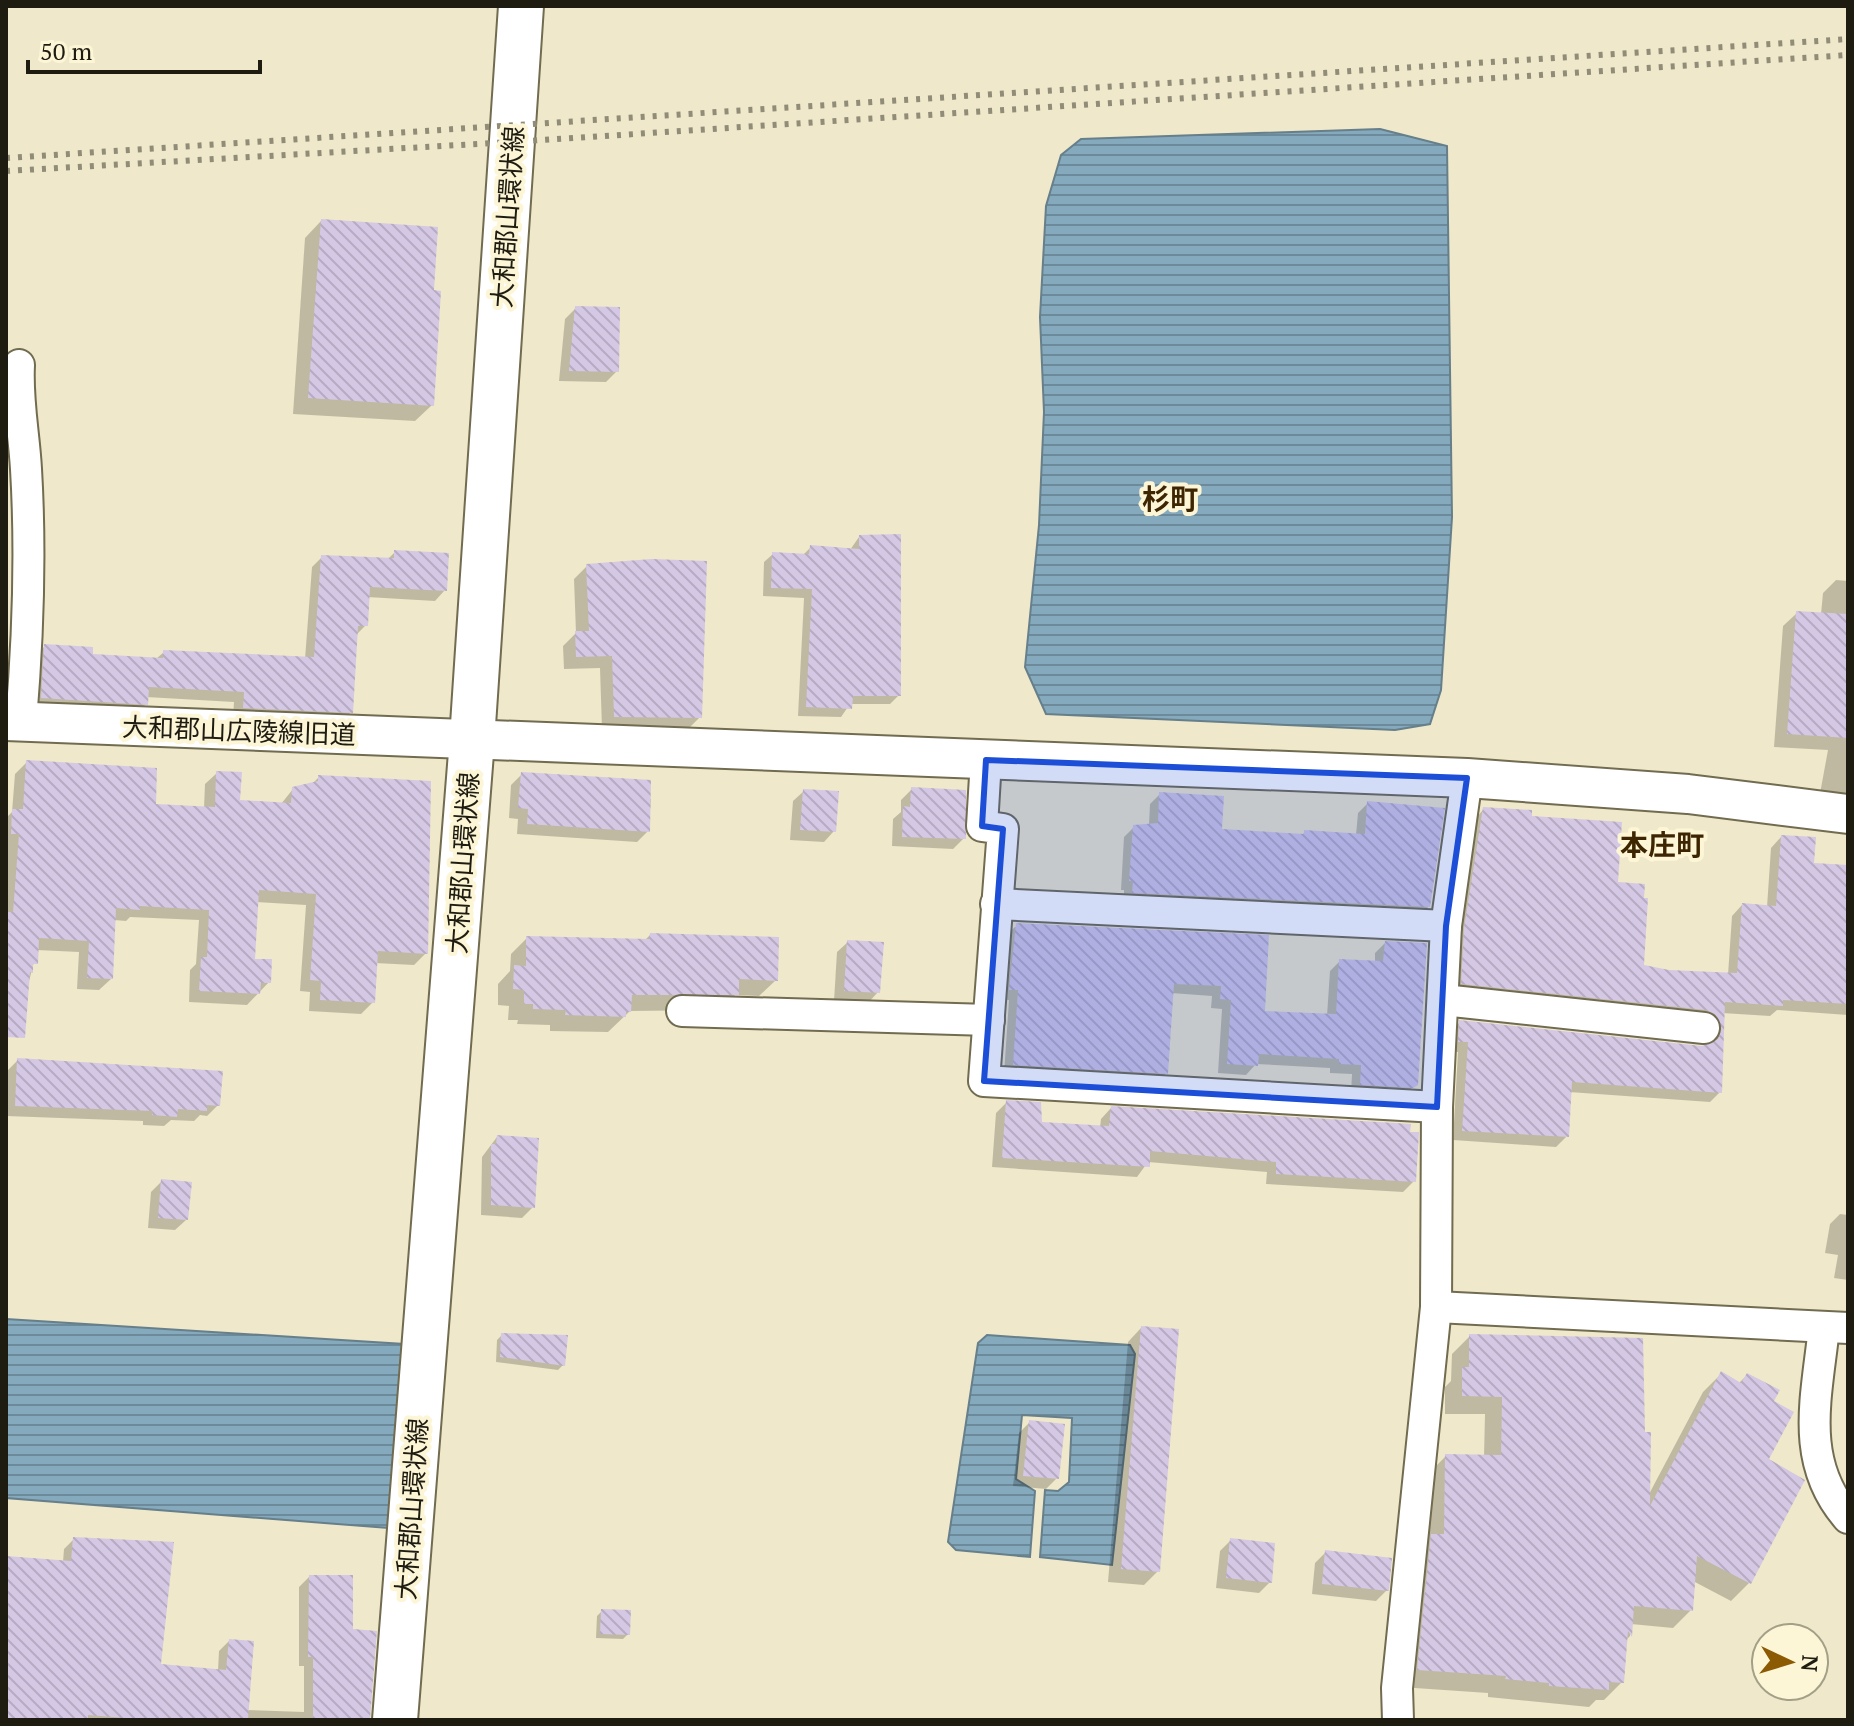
<svg xmlns="http://www.w3.org/2000/svg" width="1854" height="1726" font-family="'PT Serif','Noto Sans JP',serif">
  <style>
    .water { fill: url(#water-rules); stroke: #667f8a; stroke-width: 2 }
    .shadow { fill: #0003 }
    .building { fill: url(#building-back-hatch) }
    .lines { fill: none; stroke-linecap: round; stroke-linejoin: round }
    .minor-casing { stroke: #716b50; stroke-width: 34 }
    .tertiary-casing { stroke: #716b50; stroke-width: 42 }
    .secondary-casing { stroke: #716b50; stroke-width: 48 }
    .minor { stroke: #fff; stroke-width: 30 }
    .tertiary { stroke: #fff; stroke-width: 38 }
    .secondary { stroke: #fff; stroke-width: 44 }
    .rail { stroke: #918c77; stroke-width: 6; stroke-dasharray: 4 8; stroke-linecap: butt }
    .marked { fill: #1d4ed8; fill-opacity: 0.2; stroke: #1d4ed8; stroke-width: 6; stroke-linejoin: round }
    .labels { text-anchor: middle; dominant-baseline: central; stroke-width: 8; stroke-linejoin: round; paint-order: stroke }
    .street-label { font-size: 26px; fill: #1e1c11; stroke: #fcf6d7 }
    .neighbourhood-label { font-size: 28px; font-weight: bold; fill: #3d2502; stroke: #fcf6d7 }
  </style>
  <defs>
    <pattern id="water-rules" width="6" height="5" patternUnits="userSpaceOnUse" patternTransform="scale(2)"><rect width="6" height="5" fill="#85aabe"/><path d="M0 2.5h6" fill="none" stroke="#6c8a99"/></pattern>
    <pattern id="building-back-hatch" width="6" height="6" patternUnits="userSpaceOnUse" patternTransform="scale(2)"><rect width="6" height="6" fill="#d4c8e4"/><path d="M-1 5l2 2M0 0l6 6M5-1l2 2" fill="none" stroke="#b6abc3"/></pattern>
  </defs>
  <rect width="100%" height="100%" fill="#efe8ca"/>
  <g class="water">
    <polygon points="1380,129 1447,146 1452,517 1441,690 1430,724 1395,730 1046,714 1025,667 1039,525 1044,412 1040,317 1046,206 1061,155 1081,139"/>
    <polygon points="6,1319 404,1344 388,1528 6,1498"/>
    <polygon points="987,1335 1130,1345 1135,1354 1112,1565 1040,1557 1045,1490 1058,1491 1069,1482 1072,1418 1022,1415 1016,1479 1035,1491 1030,1557 956,1550 948,1542 978,1343"/>
  </g>
  <g class="shadow">
    <polygon points="321,221 431,292 432,405 415,421 293,414 305,238"/>
    <polygon points="576,308 617,371 606,382 559,381 565,319"/>
    <polygon points="859,537 899,695 890,704 850,704 841,717 798,716 804,598 763,596 764,562 773,554 802,556 811,547 850,550"/>
    <polygon points="395,552 445,590 435,601 367,597 366,625 355,636 351,712 341,722 233,718 234,702 146,697 146,704 135,714 31,708 34,657 45,646 91,656 156,659 164,652 305,659 312,567 322,557 387,560"/>
    <polygon points="587,566 700,717 687,730 602,729 600,668 564,669 563,646 576,633 574,579"/>
    <polygon points="1836,580 1848,581 1848,796 1819,799 1828,750 1774,747 1783,626 1797,613 1821,614 1823,593"/>
    <polygon points="27,762 153,806 204,808 205,784 217,773 238,802 281,804 293,789 311,785 319,777 426,953 414,965 375,963 373,1002 361,1014 309,1011 310,992 300,991 306,905 256,902 253,960 269,982 247,1005 189,1002 190,970 196,964 199,920 130,917 126,921 114,920 111,979 99,990 77,989 79,952 37,950 26,993 6,1004 6,818 12,812 15,774"/>
    <polygon points="522,774 651,799 648,831 637,842 517,834 518,819 509,818 511,785"/>
    <polygon points="912,789 964,838 953,849 892,846 893,819 901,812 901,800"/>
    <polygon points="804,791 834,831 824,842 790,840 793,801"/>
    <polygon points="1160,794 1220,831 1301,836 1305,832 1356,835 1358,813 1368,803 1429,906 1419,916 1124,902 1124,890 1121,890 1124,837 1134,827 1149,825 1150,804"/>
    <polygon points="1484,809 1530,818 1616,884 1642,967 1669,972 1728,975 1732,916 1742,905 1767,907 1771,848 1781,837 1812,865 1848,867 1848,1015 1777,1010 1770,1016 1722,1013 1720,1092 1710,1102 1569,1092 1567,1136 1556,1147 1453,1140 1458,1052 1449,1052 1450,1032 1460,1022 1702,1048 1712,1041 1705,1024 1452,994 1474,820"/>
    <polygon points="1015,927 1267,937 1263,1013 1327,1016 1330,971 1340,961 1375,963 1375,953 1385,943 1416,1084 1405,1094 1351,1094 1352,1074 1330,1073 1330,1068 1256,1064 1246,1075 1218,1073 1222,1009 1211,1008 1212,996 1171,993 1166,1073 1156,1083 1004,1074 1009,1000 1000,999 1004,937"/>
    <polygon points="650,935 776,980 759,996 735,995 720,1010 630,1011 608,1032 550,1031 550,1025 517,1024 518,1020 508,1020 509,1006 498,1005 498,984 510,971 511,954 527,938 644,941"/>
    <polygon points="848,942 878,992 868,1003 834,1001 837,952"/>
    <polygon points="18,1060 218,1105 207,1116 200,1115 194,1121 171,1120 164,1126 143,1125 143,1121 6,1116 7,1071"/>
    <polygon points="1007,1102 1040,1124 1100,1128 1101,1119 1111,1108 1414,1181 1403,1192 1266,1184 1267,1172 1148,1162 1137,1177 992,1167 996,1113"/>
    <polygon points="497,1137 533,1207 522,1218 481,1215 482,1157"/>
    <polygon points="162,1181 186,1220 175,1230 148,1228 151,1192"/>
    <polygon points="1840,1214 1848,1215 1848,1280 1834,1278 1838,1255 1825,1253 1830,1224"/>
    <polygon points="1141,1328 1158,1571 1144,1585 1108,1582 1128,1342"/>
    <polygon points="502,1335 563,1365 558,1370 496,1362 497,1340"/>
    <polygon points="1470,1336 1643,1434 1648,1496 1703,1392 1721,1374 1739,1383 1747,1375 1772,1402 1766,1460 1803,1481 1749,1583 1731,1601 1693,1581 1691,1610 1673,1628 1631,1624 1630,1636 1625,1641 1622,1682 1604,1700 1596,1700 1589,1707 1488,1697 1488,1693 1400,1687 1428,1474 1446,1456 1484,1457 1485,1414 1445,1414 1445,1387 1451,1381 1452,1354"/>
    <polygon points="1030,1422 1057,1478 1046,1489 1013,1486 1019,1433"/>
    <polygon points="74,1539 159,1666 218,1671 219,1651 229,1641 246,1710 304,1712 304,1666 299,1666 299,1587 309,1577 351,1631 369,1720 6,1720 6,1557 63,1562 64,1549"/>
    <polygon points="1231,1540 1270,1582 1259,1593 1216,1588 1220,1551"/>
    <polygon points="1326,1552 1387,1590 1376,1601 1312,1594 1315,1563"/>
    <polygon points="602,1611 628,1634 623,1639 596,1638 597,1616"/>
  </g>
  <g class="building">
    <polygon points="321,219 438,227 434,290 441,291 434,406 308,398"/>
    <polygon points="575,306 620,307 619,372 569,371"/>
    <polygon points="901,534 901,696 853,696 852,709 806,707 812,589 771,588 772,552 809,554 810,545 859,549 859,535"/>
    <polygon points="394,550 449,553 447,591 370,587 368,626 358,626 353,713 243,708 244,692 149,687 148,705 41,698 44,644 93,647 93,654 163,658 163,650 314,657 321,555 394,558"/>
    <polygon points="652,559 707,561 702,718 614,717 612,656 576,657 575,631 589,631 586,564"/>
    <polygon points="1796,611 1848,614 1848,738 1787,734"/>
    <polygon points="26,760 157,768 156,804 215,807 216,771 242,772 240,800 291,803 292,787 318,781 318,775 431,781 428,954 378,951 375,1003 320,1000 321,981 310,980 316,894 259,890 255,959 272,959 271,983 261,983 260,994 199,991 201,957 207,957 209,910 140,906 140,910 116,908 113,979 87,978 89,941 39,938 38,964 33,964 33,973 30,972 25,1038 6,1037 6,912 13,912 19,834 11,834 12,809 23,809"/>
    <polygon points="521,772 651,780 650,832 527,824 528,809 518,808"/>
    <polygon points="911,787 966,790 966,839 902,837 903,806 910,807"/>
    <polygon points="803,789 839,791 836,832 800,830"/>
    <polygon points="1159,792 1224,796 1222,829 1304,834 1304,830 1365,834 1367,801 1445,808 1430,907 1132,893 1133,881 1129,881 1133,825 1158,823"/>
    <polygon points="1483,807 1532,810 1532,816 1622,822 1618,882 1645,884 1644,898 1648,898 1644,965 1669,970 1737,973 1742,903 1776,906 1781,835 1816,837 1814,863 1848,865 1848,1004 1783,1000 1783,1006 1725,1002 1722,1093 1572,1082 1569,1137 1462,1131 1468,1042 1458,1042 1459,1020 1702,1046 1718,1039 1722,1029 1715,1014 1706,1010 1461,984 1464,928"/>
    <polygon points="1016,923 1269,935 1265,1011 1336,1014 1339,959 1383,961 1385,941 1427,943 1418,1085 1413,1088 1360,1085 1361,1065 1339,1064 1339,1059 1259,1054 1258,1066 1227,1064 1231,1000 1220,999 1221,986 1174,984 1168,1074 1013,1065 1018,990 1009,990"/>
    <polygon points="650,933 779,937 778,981 739,979 739,995 632,995 631,1012 626,1012 626,1017 565,1015 566,1010 533,1009 533,1004 524,1004 524,990 513,989 514,965 526,966 526,936 649,939"/>
    <polygon points="847,940 884,942 880,993 844,991"/>
    <polygon points="17,1058 223,1071 220,1106 207,1105 207,1111 178,1109 177,1117 152,1115 153,1111 15,1106"/>
    <polygon points="1006,1100 1041,1102 1042,1122 1109,1126 1111,1106 1411,1124 1410,1132 1419,1132 1416,1182 1276,1174 1276,1162 1150,1151 1150,1167 1002,1158"/>
    <polygon points="497,1135 539,1138 535,1208 491,1205 491,1144 496,1144"/>
    <polygon points="161,1179 192,1182 188,1220 158,1218"/>
    <polygon points="1141,1326 1179,1329 1160,1572 1121,1569"/>
    <polygon points="501,1333 568,1335 565,1366 500,1357"/>
    <polygon points="1469,1334 1643,1338 1645,1432 1651,1432 1650,1506 1721,1371 1741,1383 1747,1373 1780,1390 1774,1401 1794,1412 1769,1459 1805,1480 1751,1584 1697,1556 1693,1611 1634,1606 1632,1637 1628,1631 1624,1683 1609,1682 1609,1690 1549,1686 1549,1683 1505,1679 1506,1676 1417,1670 1431,1534 1444,1534 1445,1454 1501,1455 1502,1397 1462,1396 1462,1367 1469,1367"/>
    <polygon points="1029,1420 1065,1424 1059,1479 1023,1476"/>
    <polygon points="73,1537 174,1542 161,1664 226,1670 229,1639 254,1641 248,1720 149,1720 88,1715 88,1720 6,1719 6,1556 71,1561"/>
    <polygon points="1230,1538 1275,1543 1272,1583 1226,1578"/>
    <polygon points="1325,1550 1392,1558 1389,1591 1322,1584"/>
    <polygon points="309,1575 353,1575 353,1629 377,1631 370,1720 313,1720 313,1657 308,1657"/>
    <polygon points="601,1609 631,1610 630,1635 600,1634"/>
  </g>
  <g class="lines">
    <defs>
      <g id="minor">
        <path d="M19 365C17 401 24 433 26 469 31 553 28 638 21 721"/>
        <polyline points="986,760 982,826 1003,829 984,1081 1437,1107"/>
        <polyline points="996,904 1446,926"/>
        <polyline points="1443,1000 1704,1028"/>
        <polyline points="682,1011 989,1020"/>
        <polyline points="1436,1307 1848,1328"/>
        <path d="M1824 1327C1817 1396 1798 1461 1848 1518"/>
        <polyline points="1398,1720 1397,1688 1436,1307 1437,1107 1446,926 1467,778"/>
      </g>
      <polyline id="tertiary" points="6,721 1467,778 1688,794 1848,814"/>
      <polyline id="secondary" points="395,1720 472,740 521,6"/>
    </defs>
    <use href="#minor" class="minor-casing"/>
    <use href="#tertiary" class="tertiary-casing"/>
    <use href="#secondary" class="secondary-casing"/>
    <use href="#minor" class="minor"/>
    <use href="#tertiary" class="tertiary"/>
    <use href="#secondary" class="secondary"/>
    <g class="rail">
      <polyline points="6,158 1848,39"/>
      <polyline points="6,171 512,142 1848,55"/>
    </g>
  </g>
  <path class="marked" d="M986 760 1467 778 1446 926 1437 1107 984 1081 1003 829 982 826Z"/>
  <g class="labels">
    <g class="street-label">
      <text transform="translate(507 217) rotate(-86)">大和郡山環状線</text>
      <text transform="translate(239 730) rotate(2)">大和郡山広陵線旧道</text>
      <text transform="translate(462 863) rotate(-86)">大和郡山環状線</text>
      <text transform="translate(411 1509) rotate(-86)">大和郡山環状線</text>
    </g>
    <g class="neighbourhood-label">
      <text x="1170" y="498">杉町</text>
      <text x="1662" y="844">本庄町</text>
    </g>
  </g>
  <rect width="1854" height="1726" fill="none" stroke="#1e1c11" stroke-width="16"/>
  <g transform="translate(1790 1662) rotate(94)"><circle r="38" fill="#fcf6d7" stroke="#a39f88" stroke-width="2"/>
  <path d="M0-6L14 30L0 20L-14 30Z" fill="#8b5a02"/>
  <text y="-12" font-size="22" font-weight="bold" text-anchor="middle" fill="#1e1c11">N</text>
  </g>
  <path d="M28 60v12h232v-12" fill="none" stroke="#1e1c11" stroke-width="4"/>
  <text x="40" y="60" font-size="24" fill="#1e1c11" stroke="#fcf6d7" stroke-width="6" paint-order="stroke">50 m</text>
</svg>
